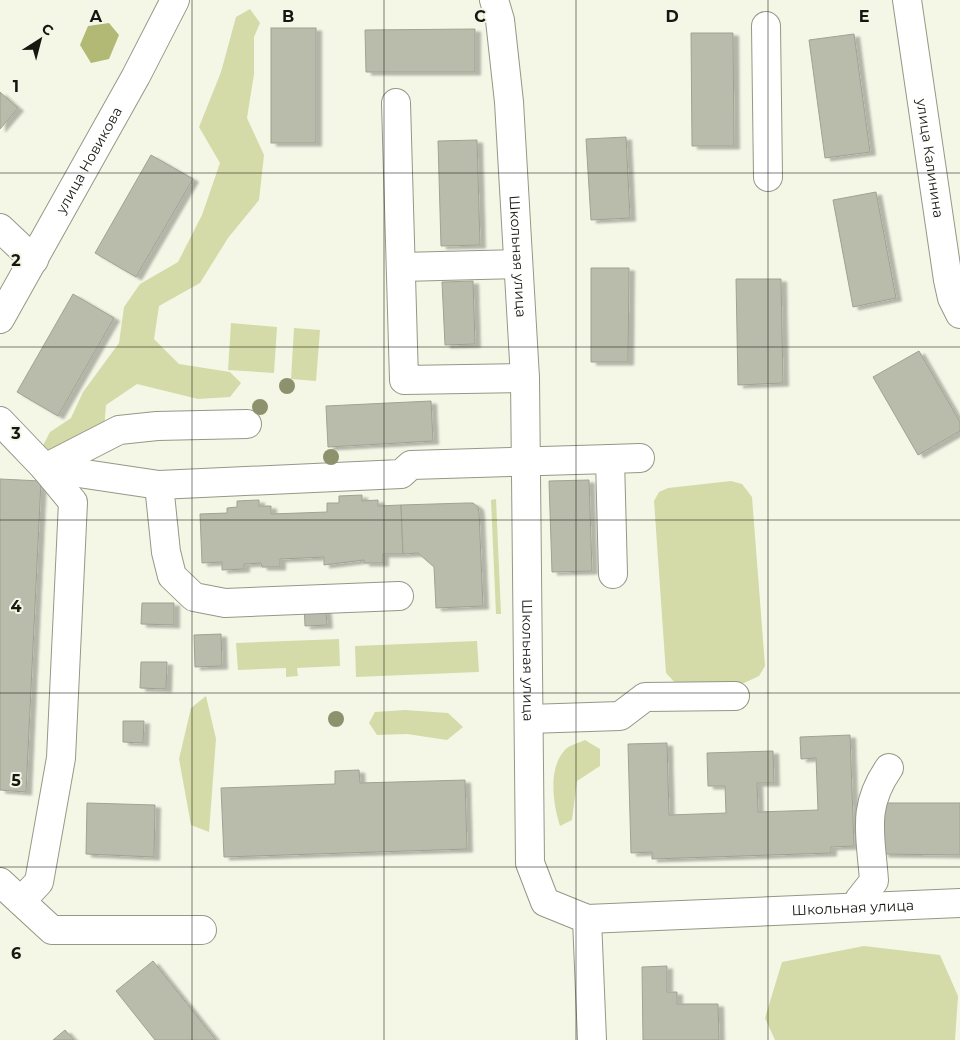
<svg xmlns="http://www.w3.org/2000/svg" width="960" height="1040" font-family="Montserrat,sans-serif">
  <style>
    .green { fill: #d4dba8 }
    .water { fill: #b1b975 }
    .building { fill: #babcab; stroke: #a0a292; filter: url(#shadow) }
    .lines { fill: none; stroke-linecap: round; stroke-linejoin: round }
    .minor-casing { stroke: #959787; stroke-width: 30 }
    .minor { stroke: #fff; stroke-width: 28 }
    .tree { fill: #8d916c }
    .grid { fill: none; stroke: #161711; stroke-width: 1; stroke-opacity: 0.55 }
    .labels { text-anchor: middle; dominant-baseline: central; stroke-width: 4; stroke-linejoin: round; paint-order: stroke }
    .street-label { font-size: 14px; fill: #161711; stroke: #f4f7e6 }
    .grid-label { font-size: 16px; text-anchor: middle; font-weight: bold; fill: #161711; stroke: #f4f7e6; stroke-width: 4; stroke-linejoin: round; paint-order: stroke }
  </style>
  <defs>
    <filter id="shadow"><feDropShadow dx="5.5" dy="3" stdDeviation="1" flood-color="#0004"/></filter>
  </defs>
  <rect width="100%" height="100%" fill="#f4f7e6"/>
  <g class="green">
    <polygon points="250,9 260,23 254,37 254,74 247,118 264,155 259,200 228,238 200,283 159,306 154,339 179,364 230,372 241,383 230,397 198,399 137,384 106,405 102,453 40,451 50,432 71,418 83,392 119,343 124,307 140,284 178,262 202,215 220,163 199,127 221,72 236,17"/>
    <polygon points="231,323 277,327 274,373 228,370"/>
    <polygon points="294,328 320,330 316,381 291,379"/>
    <polygon points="731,481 742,484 752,497 765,666 759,676 744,683 687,690 678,686 666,673 654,501 659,492 668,488"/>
    <polygon points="496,499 501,614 496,614 491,500"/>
    <polygon points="339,639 340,666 297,668 298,676 286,677 286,668 238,670 236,643"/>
    <polygon points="477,641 479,672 356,677 355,646"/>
    <polygon points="206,696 216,739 209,832 191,825 179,759 191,708"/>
    <polygon points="405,710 448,713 463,727 447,740 407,734 377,735 369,723 375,712"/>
    <path d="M585 740 600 749V766L577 781 572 820 560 826C553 804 548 769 564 751 568 745 579 743 585 740Z"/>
    <polygon points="864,946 940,955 958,996 955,1040 775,1040 765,1018 782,962"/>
  </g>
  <polygon class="water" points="109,23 119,35 109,59 91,63 80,45 88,26"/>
  <g class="building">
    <rect x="271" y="28" width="45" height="115"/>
    <polygon points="475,29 475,72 366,72 365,30"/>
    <polygon points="691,33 733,33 734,146 692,146"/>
    <polygon points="854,34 870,152 825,158 809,40"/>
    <polygon points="0,92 18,108 0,129"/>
    <polygon points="626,137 630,218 591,220 586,139"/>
    <polygon points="477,140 480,245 441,246 438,141"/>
    <polygon points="151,155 193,179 136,277 95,253"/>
    <polygon points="876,192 896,298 853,307 833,200"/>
    <polygon points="591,268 629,268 628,362 591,362"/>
    <polygon points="736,279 781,279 783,383 738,385"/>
    <polygon points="473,281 475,344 445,345 442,282"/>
    <polygon points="73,294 114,318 58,416 17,392"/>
    <polygon points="919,351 960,422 960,431 918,455 873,377"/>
    <polygon points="431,401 433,441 328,447 326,406"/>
    <polygon points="0,479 41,481 26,792 0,790"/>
    <polygon points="589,480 592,571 552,572 549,481"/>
    <polygon points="362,495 362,501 378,500 378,506 401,505 403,554 383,554 383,563 364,563 364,560 324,565 324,557 280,559 280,567 262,567 261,563 244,564 244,569 222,570 222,562 202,563 200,514 227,513 227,508 237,507 237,501 259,500 259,506 271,506 271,514 327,512 327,503 339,503 339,496"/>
    <polygon points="466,503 473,503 478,507 479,513 483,606 436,608 434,567 418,553 403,554 401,505"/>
    <polygon points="142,603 174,603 174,625 141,624"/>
    <polygon points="304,603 325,603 327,625 305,626"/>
    <polygon points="221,634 222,666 195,667 194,635"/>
    <polygon points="141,662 167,662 166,689 140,688"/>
    <polygon points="123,721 144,721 143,743 123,742"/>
    <polygon points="850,735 854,846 831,847 831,853 652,859 652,852 631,853 628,744 667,743 669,815 726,813 725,786 708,786 707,753 773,751 774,783 757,783 758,812 818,810 816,758 801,759 800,737"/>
    <polygon points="359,770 360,783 465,780 467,849 224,857 221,788 335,784 335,771"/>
    <polygon points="87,803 155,805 154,857 86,854"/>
    <polygon points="884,803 960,803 960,855 883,854"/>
    <polygon points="153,961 216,1040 155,1040 116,991"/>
    <polygon points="667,966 667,992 677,992 677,1004 718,1004 719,1040 643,1040 642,967"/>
    <polygon points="65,1030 74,1040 53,1040"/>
  </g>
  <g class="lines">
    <defs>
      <g id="minor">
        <path id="s1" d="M494 0 500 20 509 102 525 378 530 863 545 902 587 919 960 903"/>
        <path id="s2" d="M907 0 948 280 952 298 960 314"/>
        <polyline points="766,26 768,177"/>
        <polyline points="396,103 404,380 525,378"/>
        <polyline points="0,228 34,260"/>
        <polyline points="401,267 518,264"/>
        <path id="s3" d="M0 319 136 76 175 0"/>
        <polyline points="0,421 45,468 73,502 61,758 39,882 21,901"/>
        <polyline points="610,459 640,458"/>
        <polyline points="45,468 159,485 401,474 411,465 610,459 613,574"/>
        <polyline points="45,468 119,430 157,426 247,424"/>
        <polyline points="159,485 166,552 172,576 194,597 225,603 399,596"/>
        <polyline points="529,719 620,716 645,697 735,696"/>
        <polyline points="0,882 52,930 202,930"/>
        <path d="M859 907V900L874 881C871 835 861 808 889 768"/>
        <polyline points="587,919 592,1040"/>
      </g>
    </defs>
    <use href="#minor" class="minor-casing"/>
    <use href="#minor" class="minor"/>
  </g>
  <g class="tree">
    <circle cx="287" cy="386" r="8"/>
    <circle cx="260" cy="407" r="8"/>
    <circle cx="331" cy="457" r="8"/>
    <circle cx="336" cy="719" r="8"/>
  </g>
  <path class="grid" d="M192 0V1040M384 0V1040M576 0V1040M768 0V1040M0 173H960M0 347H960M0 520H960M0 693H960M0 867H960"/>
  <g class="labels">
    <g class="street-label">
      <text stroke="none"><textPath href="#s2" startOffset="160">улица Калинина</textPath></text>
      <text stroke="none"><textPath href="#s3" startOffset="182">улица Новикова</textPath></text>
      <text stroke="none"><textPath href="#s1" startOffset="258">Школьная улица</textPath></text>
      <text stroke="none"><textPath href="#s1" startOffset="662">Школьная улица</textPath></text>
      <text stroke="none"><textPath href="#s1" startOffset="1218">Школьная улица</textPath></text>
    </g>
  </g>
  <g class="grid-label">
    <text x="96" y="22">A</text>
    <text x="288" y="22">B</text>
    <text x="480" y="22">C</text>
    <text x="672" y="22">D</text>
    <text x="864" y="22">E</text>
    <text x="16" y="92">1</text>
    <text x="16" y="266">2</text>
    <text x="16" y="439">3</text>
    <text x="16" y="612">4</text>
    <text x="16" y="786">5</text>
    <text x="16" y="959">6</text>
  </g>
  <g transform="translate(40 40) rotate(36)" stroke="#f4f7e6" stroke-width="4" paint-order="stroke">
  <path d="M0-4L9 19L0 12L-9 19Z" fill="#161711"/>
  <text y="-8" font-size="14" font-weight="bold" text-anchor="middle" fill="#161711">С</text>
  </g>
</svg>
